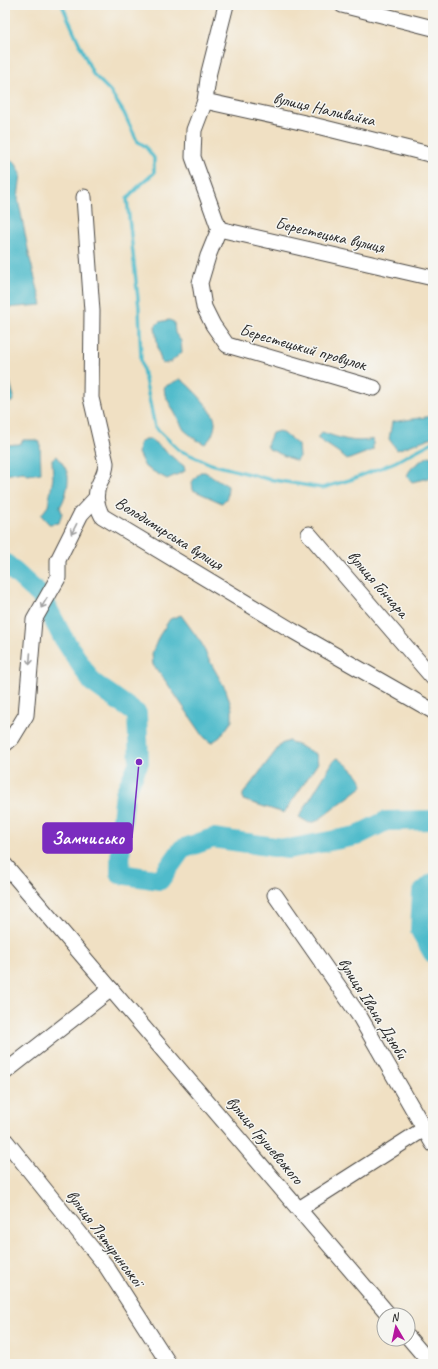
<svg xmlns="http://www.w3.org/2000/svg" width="438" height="1369" font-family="Caveat,sans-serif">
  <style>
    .water { fill: #4fbbcb; stroke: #3d737b }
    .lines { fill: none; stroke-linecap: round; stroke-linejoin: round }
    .stream { stroke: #4fbbcb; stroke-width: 3.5 }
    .river { stroke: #4fbbcb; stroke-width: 20 }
    .minor-casing { stroke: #494642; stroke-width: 17 }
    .minor { stroke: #fff; stroke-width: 15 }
    .oneway { stroke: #a0a0a0 }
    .labels { text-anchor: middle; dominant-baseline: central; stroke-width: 3; stroke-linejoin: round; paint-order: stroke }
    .street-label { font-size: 17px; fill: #2b2b2b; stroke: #f6f6f2 }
    .leader { fill: none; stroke: #7b2cbf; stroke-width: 1.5 }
    .callout-dot { fill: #7b2cbf; stroke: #f6f6f2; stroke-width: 1.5 }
    .callout { fill: #7b2cbf; stroke: #7b2cbf; stroke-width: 1.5 }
    .callout-label { font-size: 18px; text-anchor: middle; font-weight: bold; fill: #fff }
  </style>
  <rect width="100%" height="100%" fill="#f6f6f2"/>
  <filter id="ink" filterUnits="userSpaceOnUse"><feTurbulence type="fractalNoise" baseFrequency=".025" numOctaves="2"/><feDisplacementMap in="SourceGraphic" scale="8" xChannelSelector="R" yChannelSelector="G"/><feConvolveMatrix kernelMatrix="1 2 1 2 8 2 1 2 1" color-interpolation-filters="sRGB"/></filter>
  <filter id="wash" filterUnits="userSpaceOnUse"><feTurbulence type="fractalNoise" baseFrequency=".012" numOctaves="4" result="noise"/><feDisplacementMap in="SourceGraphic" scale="16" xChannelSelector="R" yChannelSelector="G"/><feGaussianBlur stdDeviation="0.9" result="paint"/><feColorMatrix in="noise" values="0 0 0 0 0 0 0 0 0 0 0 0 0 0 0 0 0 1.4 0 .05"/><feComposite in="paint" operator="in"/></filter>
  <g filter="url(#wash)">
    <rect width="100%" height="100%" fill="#f0e0c3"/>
    <g class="water">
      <polygon points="5,158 15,162 21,174 18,198 30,259 42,305 5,308"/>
      <polygon points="169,320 174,322 175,333 181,341 182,352 171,362 162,364 158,350 155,326 159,322"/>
      <polygon points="5,364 14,397 12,402 5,404"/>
      <path d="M180 379C189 384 215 412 215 422 215 431 211 439 205 444L195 439 184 430 165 395 164 387Z"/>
      <polygon points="433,416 433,437 397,450 389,439 392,422"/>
      <polygon points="279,431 290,438 298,445 299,457 296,461 269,449 267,445 272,433"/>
      <path d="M322 432C339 438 355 444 373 439V450L347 460 338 452 317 438Z"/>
      <path d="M144 439H150C162 447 172 458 184 466L185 471 167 479 145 467 138 453 139 444Z"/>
      <polygon points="23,440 35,440 40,442 41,473 28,475 23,472 5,475 5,445 20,444"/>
      <path d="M57 456C61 461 67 469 68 476 69 485 65 499 60 507L62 513 59 523 49 524 41 515 48 506 53 478 52 459Z"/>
      <path d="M429 456 433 457V474L428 478 412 482 407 476C410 466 421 461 429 456Z"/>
      <polygon points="200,472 205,472 228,486 227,498 222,503 193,490 192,482"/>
      <polygon points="181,615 202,644 207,656 226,690 232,709 232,721 220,737 211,743 204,737 167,683 153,665 152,653 159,636 170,619"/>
      <polygon points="289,741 316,754 318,763 284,813 243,800 243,794 281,744"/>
      <path d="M338 758C347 765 361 774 363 786L317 821 309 823 299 817 334 760Z"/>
    </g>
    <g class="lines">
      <polyline class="stream" points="62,5 93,74 110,91 124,113 137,141 145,146 154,158 154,173 138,187 127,199 139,308 141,360 155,427 179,450 211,464 268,479 322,488 353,479 395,462 433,442"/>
      <g class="river">
        <polyline points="5,563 41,596 62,636 92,682 137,714 139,762 125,793 121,828 120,874 160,880 182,849 213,838 288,849 356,836 386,821 433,820"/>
        <polyline points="433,883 422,893 420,930 433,953"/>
      </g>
    </g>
  </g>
  <g filter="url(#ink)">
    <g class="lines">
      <defs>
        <g id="minor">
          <polyline points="342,5 433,28"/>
          <polyline points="205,101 305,123 433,155"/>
          <path d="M84 197 92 311 91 398 106 463C106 470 104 475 100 482 94 494 96 504 102 516L293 631 433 711"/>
          <polyline points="219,229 208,256 200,283 204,307 213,325 227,345 374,388"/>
          <polyline points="219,229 193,157 194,130 205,101 209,72 226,5"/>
          <polyline points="219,229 433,278"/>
          <polyline points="309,534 433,678"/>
          <polyline points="5,744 12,738 26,715 34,620 58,578 58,560 81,514 96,498"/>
          <polyline points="5,865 389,1315"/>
          <polyline points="275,895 360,1017 433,1144"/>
          <polyline points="5,1072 111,989"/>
          <polyline points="5,1140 106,1266 169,1364"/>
          <polyline points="299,1209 424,1129"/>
          <polyline points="408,1337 431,1364"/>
        </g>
      </defs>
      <use href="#minor" class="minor-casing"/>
      <use href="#minor" class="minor"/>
    </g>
    <defs><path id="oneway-shaft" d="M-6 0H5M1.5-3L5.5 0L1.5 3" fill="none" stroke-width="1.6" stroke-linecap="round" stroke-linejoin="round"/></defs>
    <g class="oneway">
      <use href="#oneway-shaft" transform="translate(74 529) rotate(117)"/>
      <use href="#oneway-shaft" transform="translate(44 603) rotate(120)"/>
      <use href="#oneway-shaft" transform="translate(30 659) rotate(94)"/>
    </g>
  </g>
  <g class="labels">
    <g class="street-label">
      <text transform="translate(324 109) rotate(13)">вулиця Наливайка</text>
      <text transform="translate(330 235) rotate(13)">Берестецька вулиця</text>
      <text transform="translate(303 347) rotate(16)">Берестецький провулок</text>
      <text transform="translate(169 533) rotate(32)">Володимирська вулиця</text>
      <text transform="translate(378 584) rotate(49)">вулиця Гончара</text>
      <text transform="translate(373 1008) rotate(58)">вулиця Івана Дзюби</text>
      <text transform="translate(265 1140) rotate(50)">вулиця Грушевського</text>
      <text transform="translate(105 1238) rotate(53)">вулиця Лятуринської</text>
    </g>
  </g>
  <path class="leader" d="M139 762L132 838"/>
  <circle class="callout-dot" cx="139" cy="762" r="4"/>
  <rect class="callout" x="43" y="823" width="89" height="30" rx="4"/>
  <g class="callout-label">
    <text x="88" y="844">Замчисько</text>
  </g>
  <rect width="438" height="1369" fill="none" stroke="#f6f6f2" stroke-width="20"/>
  <g transform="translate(396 1327) rotate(351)"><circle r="19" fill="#f6f6f2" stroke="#a5a5a2"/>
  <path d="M0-3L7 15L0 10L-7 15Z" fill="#b5179e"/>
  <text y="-6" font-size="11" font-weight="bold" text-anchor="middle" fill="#2b2b2b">N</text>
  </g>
</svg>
